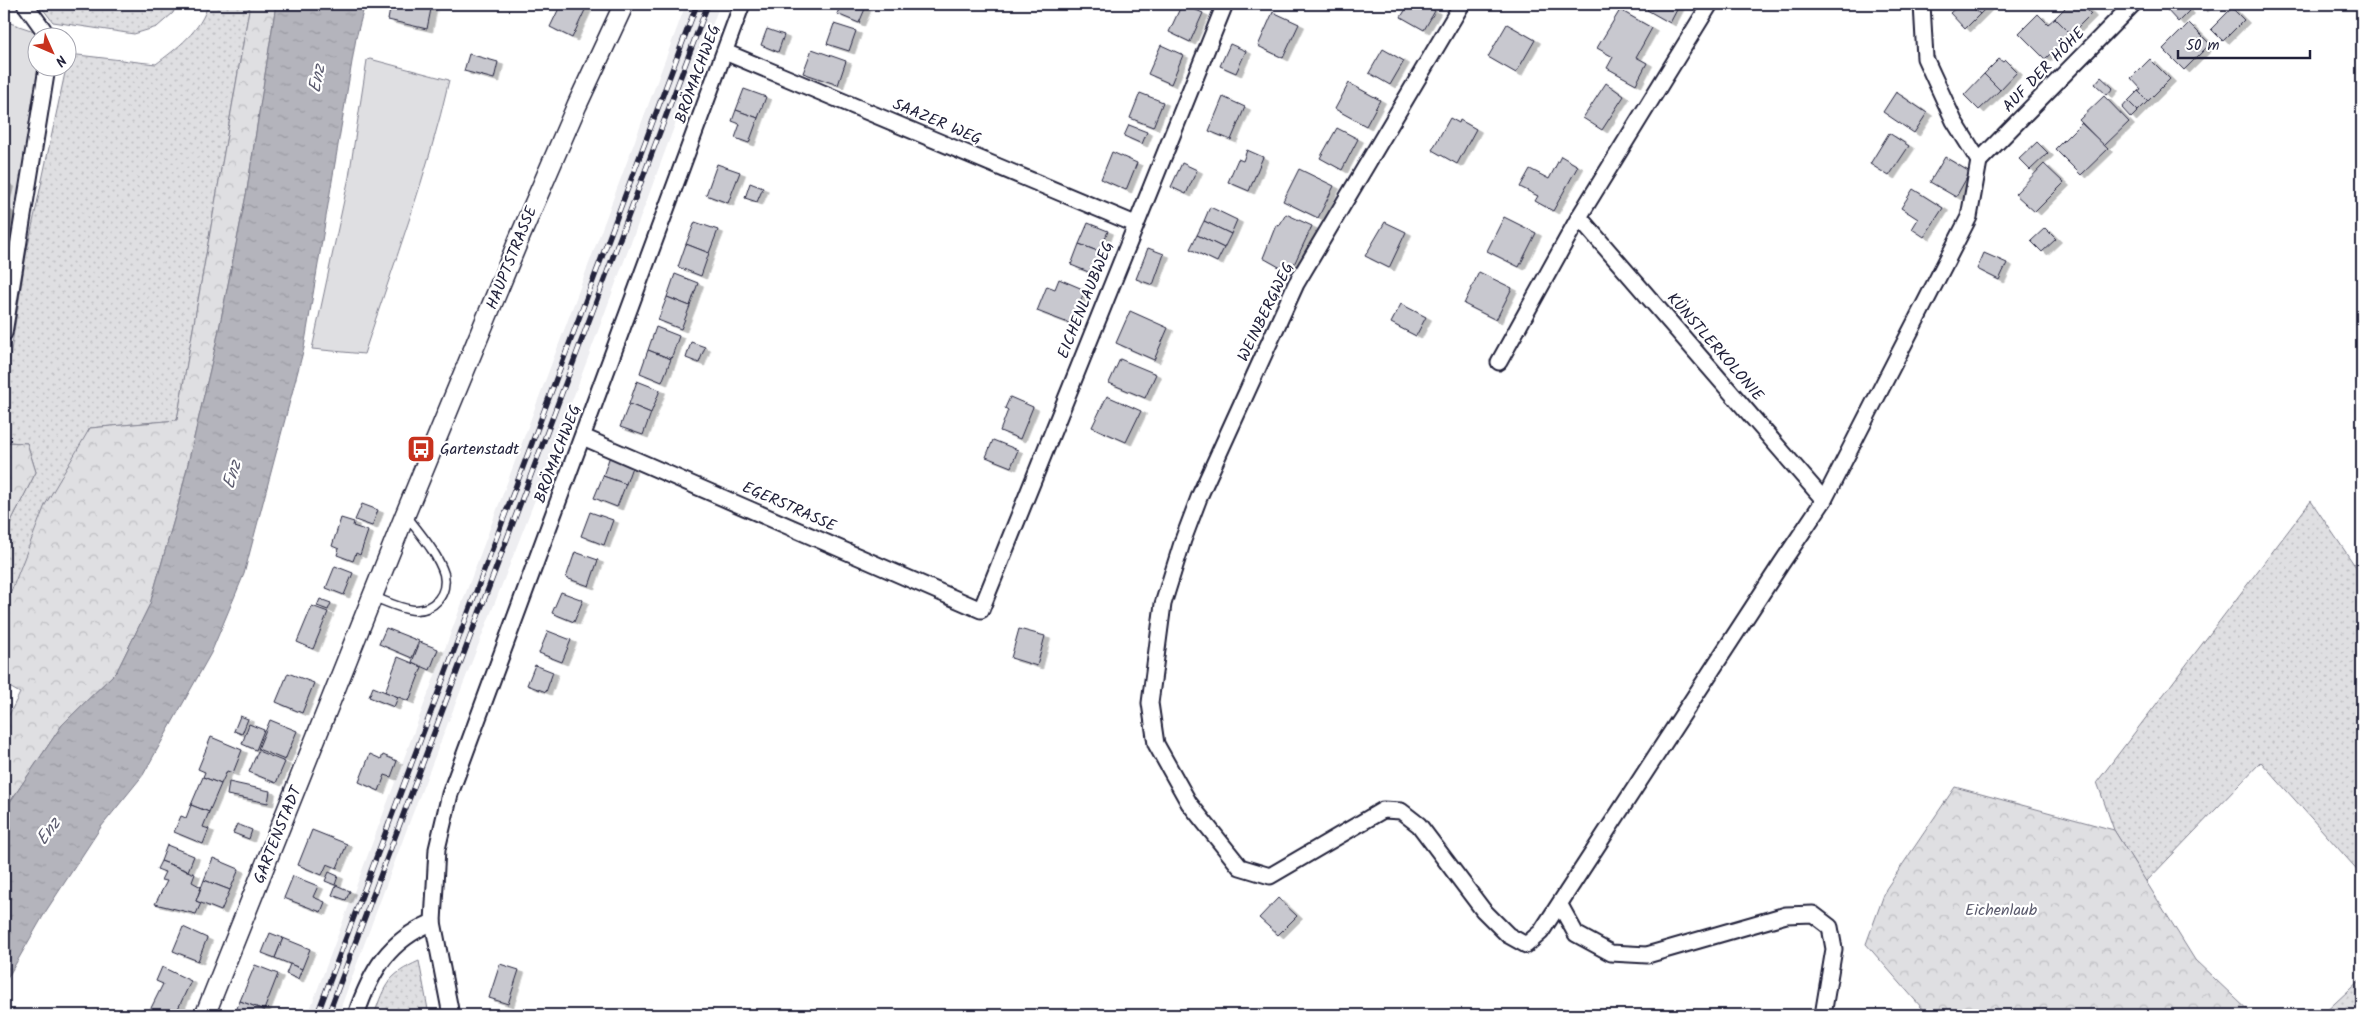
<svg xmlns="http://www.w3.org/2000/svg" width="2366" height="1019" font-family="Kalam,sans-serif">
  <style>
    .built { fill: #eeeef1 }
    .grass { fill: url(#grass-dots); stroke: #80808e }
    .forest { fill: url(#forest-crowns); stroke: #80808e }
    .garden { fill: #dfdfe2; stroke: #80808e }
    .water { fill: url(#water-ripples); stroke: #7a7a88 }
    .building { fill: #c8c8cf; stroke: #22223b; filter: url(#shadow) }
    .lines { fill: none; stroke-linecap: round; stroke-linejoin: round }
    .service-casing { stroke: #22223b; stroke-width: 11 }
    .minor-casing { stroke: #22223b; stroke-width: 19 }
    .tertiary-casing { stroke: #22223b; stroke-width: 22 }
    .service { stroke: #fff; stroke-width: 8 }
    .minor { stroke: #fff; stroke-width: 15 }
    .tertiary { stroke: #fff; stroke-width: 19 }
    .rail-casing { stroke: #22223b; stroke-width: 5.5 }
    .rail { stroke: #fff; stroke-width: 4; stroke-dasharray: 11; stroke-linecap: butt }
    .labels { text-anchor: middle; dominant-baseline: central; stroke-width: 4.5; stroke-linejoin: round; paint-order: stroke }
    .street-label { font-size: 16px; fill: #22223b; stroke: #fff }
    .poi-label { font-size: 16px; fill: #22223b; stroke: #fff; text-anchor: start }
    .park-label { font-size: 16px; fill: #5b5b6d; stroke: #fff }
    .water-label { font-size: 18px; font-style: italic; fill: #5c5c6f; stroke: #fff }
  </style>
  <defs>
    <pattern id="grass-dots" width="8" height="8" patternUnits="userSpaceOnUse" patternTransform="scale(1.25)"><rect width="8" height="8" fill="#dfdfe2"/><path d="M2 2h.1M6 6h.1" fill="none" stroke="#bfbfc3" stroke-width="1.8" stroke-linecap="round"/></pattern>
    <pattern id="forest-crowns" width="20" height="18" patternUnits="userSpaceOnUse" patternTransform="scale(1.25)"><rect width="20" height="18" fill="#dfdfe2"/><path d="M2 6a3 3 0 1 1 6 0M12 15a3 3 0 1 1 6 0" fill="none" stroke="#bfbfc3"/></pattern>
    <pattern id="water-ripples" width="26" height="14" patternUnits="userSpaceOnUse" patternTransform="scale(1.25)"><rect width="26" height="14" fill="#b4b4bc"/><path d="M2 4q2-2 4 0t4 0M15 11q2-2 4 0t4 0" fill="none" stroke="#9a9aa2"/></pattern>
    <filter id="shadow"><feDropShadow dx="5.5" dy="3" stdDeviation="0" flood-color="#0004"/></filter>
  </defs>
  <rect width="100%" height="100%" fill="#fff"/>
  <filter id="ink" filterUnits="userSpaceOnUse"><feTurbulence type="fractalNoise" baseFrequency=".02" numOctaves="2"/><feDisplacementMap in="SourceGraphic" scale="10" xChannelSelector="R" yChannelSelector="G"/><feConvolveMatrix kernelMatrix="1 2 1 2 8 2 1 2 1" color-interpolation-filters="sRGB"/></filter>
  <g filter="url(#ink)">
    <polygon class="built" points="686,4 720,4 538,492 411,818 338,1015 308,1015"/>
    <g class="grass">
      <polygon points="39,4 177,4 173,13 157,27 134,34 53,22"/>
      <path d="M208 4H250L177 420 90 428 4 610V535L36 472 27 443 4 442V395L26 255 69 54 156 64C176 49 202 30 208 4Z"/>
      <polygon points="2311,501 2362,576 2362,875 2261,762 2146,882 2114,830 2097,782"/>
      <path d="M419 961 429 1015H374C385 984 388 975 419 961Z"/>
      <polygon points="2362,978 2362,1015 2322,1015"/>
    </g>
    <g class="forest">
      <polygon points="250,4 276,4 247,190 216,344 179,502 150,604 117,671 62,725 4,811 4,725 20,693 4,684 4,610 45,505 90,428 177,420"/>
      <polygon points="4,442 27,443 36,472 4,535"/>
      <polygon points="1955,787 2114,830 2195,960 2253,1015 1928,1015 1866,944 1886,889"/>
    </g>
    <g class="garden">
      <polygon points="4,21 46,35 45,37 38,38 38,68 41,68 4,323"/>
      <path d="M370 59 449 80C428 173 394 263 364 354L312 349 349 177 367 60Z"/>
    </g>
    <polygon class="water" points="276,4 365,4 356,38 304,348 244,574 211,653 143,775 101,827 46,911 4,984 4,811 62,725 117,671 150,604 179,502 216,344 247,190"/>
    <g class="building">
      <polygon points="391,4 432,4 427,29 388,20"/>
      <polygon points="561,4 573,4 585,10 572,38 550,27"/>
      <polygon points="573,4 588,4 585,10"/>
      <polygon points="841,4 867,4 859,23 837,14"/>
      <polygon points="1182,4 1203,13 1190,42 1169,32"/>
      <polygon points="1409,4 1423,4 1435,11 1424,30 1401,17"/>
      <polygon points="1650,4 1680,4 1670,23 1647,10"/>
      <polygon points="1960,4 1969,4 1980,14 1965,29 1950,13"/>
      <polygon points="1969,4 1990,4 1980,14"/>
      <polygon points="2061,4 2082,4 2091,14 2071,34 2055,18 2065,8"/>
      <polygon points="2174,4 2182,4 2189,11 2178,22 2167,10"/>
      <polygon points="2197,4 2208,4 2202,9"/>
      <polygon points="2232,8 2244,20 2223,41 2211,29"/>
      <polygon points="1620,10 1652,28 1636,57 1647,63 1636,84 1607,68 1613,57 1597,48"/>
      <polygon points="1273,12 1299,24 1283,58 1258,46"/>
      <polygon points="2038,14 2048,24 2055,18 2071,34 2045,59 2019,33"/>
      <polygon points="2189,23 2210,44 2184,70 2163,49"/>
      <polygon points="834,24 856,31 849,51 827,44"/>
      <polygon points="1507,24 1535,40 1516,73 1488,57"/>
      <polygon points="767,29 784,35 778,52 761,45"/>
      <polygon points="1230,44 1246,51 1236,73 1220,66"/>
      <polygon points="1161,45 1183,55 1171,84 1148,74"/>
      <polygon points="812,49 846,61 838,85 803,73"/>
      <polygon points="1383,49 1404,61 1390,85 1369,73"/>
      <polygon points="469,54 498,62 494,79 464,71"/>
      <polygon points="1999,59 2003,62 2005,60 2017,72 2000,90 1984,74"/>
      <polygon points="2150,59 2170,79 2148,101 2138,91 2141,89 2131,78"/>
      <polygon points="1984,74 2000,90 1979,110 1964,95"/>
      <polygon points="2101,77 2113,88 2107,95 2095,84"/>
      <polygon points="1349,83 1380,100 1366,126 1335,109"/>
      <polygon points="1606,83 1624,96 1602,130 1583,118"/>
      <polygon points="744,89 766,97 758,118 736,110"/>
      <polygon points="2138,91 2148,101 2138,111 2128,101"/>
      <polygon points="1896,92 1927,113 1914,133 1883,112"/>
      <polygon points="1140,93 1163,102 1153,127 1130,118"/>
      <polygon points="2104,96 2129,122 2104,146 2079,120"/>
      <polygon points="1223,97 1245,107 1231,140 1209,131"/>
      <polygon points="2128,101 2138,111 2131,118 2122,108"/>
      <polygon points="736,110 758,118 749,143 735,138 740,124 732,121"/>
      <polygon points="1450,118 1459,123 1460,120 1476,129 1457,164 1432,150"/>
      <polygon points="2081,123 2108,149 2081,175 2055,149"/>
      <polygon points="1129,125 1147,132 1142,144 1124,136"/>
      <polygon points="1337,128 1358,139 1342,170 1320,158"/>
      <polygon points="1889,133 1909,146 1889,176 1870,164"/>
      <polygon points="2037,142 2048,153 2030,170 2019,159"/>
      <polygon points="1247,150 1263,157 1249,191 1228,182 1238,159 1243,161"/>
      <polygon points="1112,152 1137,163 1126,190 1101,179"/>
      <polygon points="1561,156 1578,166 1553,211 1535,201 1538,196 1520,187 1530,169 1549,179"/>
      <polygon points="1945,157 1970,172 1956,197 1930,182"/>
      <polygon points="1182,163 1197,170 1186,194 1171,187"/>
      <polygon points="717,164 740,172 728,203 706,195"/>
      <polygon points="2044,164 2064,183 2035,212 2015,194"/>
      <polygon points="1299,169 1334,186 1318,218 1283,201"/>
      <polygon points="4,181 9,184 4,197"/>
      <polygon points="750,183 763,188 757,202 745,198"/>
      <polygon points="1913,189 1943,208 1924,237 1912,229 1918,219 1901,208"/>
      <polygon points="4,207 10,210 4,228"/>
      <polygon points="1210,207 1237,220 1231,234 1204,221"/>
      <polygon points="1286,214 1312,226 1290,273 1263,258 1276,225 1279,226"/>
      <polygon points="1504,217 1536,233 1519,267 1487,251"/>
      <polygon points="1204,221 1231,234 1224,248 1197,235"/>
      <polygon points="695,222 718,230 709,253 686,244"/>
      <polygon points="1385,222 1406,232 1389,268 1365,256"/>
      <polygon points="1088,223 1108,231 1100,252 1079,244"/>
      <polygon points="2045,228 2056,239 2042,252 2031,241"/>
      <polygon points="4,234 10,238 4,254"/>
      <polygon points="1197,235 1224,248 1217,262 1190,249"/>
      <polygon points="686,244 709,253 701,276 678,267"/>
      <polygon points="1079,244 1100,252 1091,273 1071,265"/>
      <polygon points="1148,248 1164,254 1153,285 1136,279"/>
      <polygon points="1984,253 2007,263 1999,280 1977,269"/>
      <polygon points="1479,272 1512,288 1496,320 1464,304"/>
      <polygon points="675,274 698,283 690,306 667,297"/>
      <polygon points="1059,279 1085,290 1071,324 1037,311 1047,286 1055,289"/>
      <polygon points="667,297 690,306 681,329 658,320"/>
      <polygon points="1401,304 1426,317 1416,336 1391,323"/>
      <polygon points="1130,311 1168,328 1154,360 1116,343"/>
      <polygon points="656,327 679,336 671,359 648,350"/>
      <polygon points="691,342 705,347 699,363 686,358"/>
      <polygon points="648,350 671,359 662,382 640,373"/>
      <polygon points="1120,359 1156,374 1145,398 1109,383"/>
      <polygon points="637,381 660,390 651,413 629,404"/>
      <polygon points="1107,396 1141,411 1126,442 1092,427"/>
      <polygon points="1010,397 1033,407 1020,439 1000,431 1008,410 1005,408"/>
      <polygon points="629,404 651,413 643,435 620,427"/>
      <polygon points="993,440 1018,450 1011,467 986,457"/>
      <polygon points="611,453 634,461 626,484 603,476"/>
      <polygon points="603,476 626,484 617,507 594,498"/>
      <polygon points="362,504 378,510 372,526 355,520"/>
      <polygon points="590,512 613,520 604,545 581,536"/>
      <polygon points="341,518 354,522 353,526 368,531 360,555 356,553 353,561 337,555 339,549 332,546"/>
      <polygon points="575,552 598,560 589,586 566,578"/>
      <polygon points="335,566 353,573 344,595 326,588"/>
      <polygon points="561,592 583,600 574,622 552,613"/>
      <polygon points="320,599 331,603 328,610 317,606"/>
      <polygon points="312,606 328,612 313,649 297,642"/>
      <polygon points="386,628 419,641 412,658 379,644"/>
      <polygon points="1019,629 1045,636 1037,666 1011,658"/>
      <polygon points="548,631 571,640 562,662 539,653"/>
      <polygon points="420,642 438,649 430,670 412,662"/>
      <polygon points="398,657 422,667 409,701 385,692"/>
      <polygon points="535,665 553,672 546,692 527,685"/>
      <polygon points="288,673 314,683 302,713 276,702"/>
      <polygon points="373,687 398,697 394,707 369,697"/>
      <polygon points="240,716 248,719 242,734 234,731"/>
      <polygon points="270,720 297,731 285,760 258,749"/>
      <polygon points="249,724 264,730 256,750 242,744"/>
      <polygon points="211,737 242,750 233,773 227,771 221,784 203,777 205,772 198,769"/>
      <polygon points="258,751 285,762 276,783 249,772"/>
      <polygon points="370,754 381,759 383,755 397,761 391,777 385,775 379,791 359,782"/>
      <polygon points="203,777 221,784 209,812 191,805"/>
      <polygon points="229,782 270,791 268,803 227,795"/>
      <polygon points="191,805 209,812 203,827 209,829 203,844 174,832 181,816 186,818"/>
      <polygon points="237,824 252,830 249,839 233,833"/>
      <polygon points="312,830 347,844 337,868 327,864 322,875 298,865"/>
      <polygon points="167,845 194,856 188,871 161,861"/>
      <polygon points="213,858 239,869 230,890 204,880"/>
      <polygon points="161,861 195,874 192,882 201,887 196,901 201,903 196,914 155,904 167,881 161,880 165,872 157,869"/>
      <polygon points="329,872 338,876 335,885 325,881"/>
      <polygon points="293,876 318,886 313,897 325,902 321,912 284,898"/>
      <polygon points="204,880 230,890 221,911 196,901"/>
      <polygon points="336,885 350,891 346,900 332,895"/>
      <polygon points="1278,898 1297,916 1278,935 1259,918"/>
      <polygon points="183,927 207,938 198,961 173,951"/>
      <polygon points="270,933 283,938 275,958 262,953"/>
      <polygon points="283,938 310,949 302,969 275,958"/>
      <polygon points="290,964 302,969 298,979 286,974"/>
      <polygon points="500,964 519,970 508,1004 489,998"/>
      <polygon points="255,965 278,974 264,1010 240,1001"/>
      <polygon points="162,967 191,981 175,1015 156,1015 149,1012 163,984 156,981"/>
      <polygon points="240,1001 264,1010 262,1015 234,1015"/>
    </g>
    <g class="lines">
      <defs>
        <path id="service" d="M374 597C395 605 420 620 438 600 444 593 446 583 444 574 437 552 419 533 406 515"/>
        <g id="minor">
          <polyline points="25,4 43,29 46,38"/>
          <polyline points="1462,4 1296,284 1200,495 1183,540 1163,604 1150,703 1156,744 1189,803 1240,867 1270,876 1383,810 1401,811 1419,825 1483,910 1508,935 1526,945 1541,932 1781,564 1824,500 1969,217 1979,161"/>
          <polyline points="1922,4 1925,58 1954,121 1979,161"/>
          <polyline points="725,52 1135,224"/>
          <polyline points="1979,161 2133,4"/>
          <polyline points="1579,217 1824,500"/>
          <polyline points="4,333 47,68"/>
          <polyline points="1499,362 1579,217 1710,4"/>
          <polyline points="583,437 981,610 1225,4"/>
          <polyline points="1560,905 1576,934 1611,953 1647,955 1786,915 1813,914 1830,927 1834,949 1823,1015"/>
          <path d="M356 1015C371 971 388 941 433 922"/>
          <polyline points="451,1015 433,922 437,849 450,794 742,4"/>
        </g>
        <polyline id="tertiary" points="205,1015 405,515 519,239 577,105 624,4"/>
      </defs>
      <use href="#service" class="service-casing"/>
      <use href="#minor" class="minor-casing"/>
      <use href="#tertiary" class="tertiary-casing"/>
      <use href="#service" class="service"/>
      <use href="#minor" class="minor"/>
      <use href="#tertiary" class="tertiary"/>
      <defs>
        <g id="rail">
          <polyline points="317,1015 697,4"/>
          <polyline points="328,1015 708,4"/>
        </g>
      </defs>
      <use href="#rail" class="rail-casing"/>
      <use href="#rail" class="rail"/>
    </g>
  </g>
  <defs>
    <symbol id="bus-square" viewBox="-11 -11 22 22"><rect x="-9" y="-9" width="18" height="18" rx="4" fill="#c8321e" stroke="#fff"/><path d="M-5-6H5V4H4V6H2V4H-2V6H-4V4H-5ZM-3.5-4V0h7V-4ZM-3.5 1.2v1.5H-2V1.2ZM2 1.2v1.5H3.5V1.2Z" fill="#fff"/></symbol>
  </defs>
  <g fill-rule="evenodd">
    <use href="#bus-square" x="405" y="433" width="32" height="32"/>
  </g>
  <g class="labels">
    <g class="street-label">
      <text transform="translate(2044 70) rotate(-46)">AUF DER HÖHE</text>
      <text transform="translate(698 74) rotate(-70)">BRÖMACHWEG</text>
      <text transform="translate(937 122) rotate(23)">SAAZER WEG</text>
      <text transform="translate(512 258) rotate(-68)">HAUPTSTRASSE</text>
      <text transform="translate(1086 300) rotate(-68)">EICHENLAUBWEG</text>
      <text transform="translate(1266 312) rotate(-64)">WEINBERGWEG</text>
      <text transform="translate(1715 347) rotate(49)">KÜNSTLERKOLONIE</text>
      <text transform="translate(558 454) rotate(-69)">BRÖMACHWEG</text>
      <text transform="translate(789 507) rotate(24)">EGERSTRASSE</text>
      <text transform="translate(278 835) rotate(-68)">GARTENSTADT</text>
    </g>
    <g class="poi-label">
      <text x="440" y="449">Gartenstadt</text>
    </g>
    <g class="park-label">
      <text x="2001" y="910">Eichenlaub</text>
    </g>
    <g class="water-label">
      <text transform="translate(318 79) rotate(-79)">Enz</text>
      <text transform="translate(233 475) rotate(-73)">Enz</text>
      <text transform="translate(49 832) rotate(-53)">Enz</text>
    </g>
  </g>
  <rect width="2366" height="1019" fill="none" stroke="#fff" stroke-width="20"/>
  <rect x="10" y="10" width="2346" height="999" fill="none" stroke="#22223b" stroke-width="2" filter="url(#ink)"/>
  <g transform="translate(52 52) rotate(135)"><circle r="24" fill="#ffffff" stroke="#a7a7b1"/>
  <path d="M0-4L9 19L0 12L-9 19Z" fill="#c8321e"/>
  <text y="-8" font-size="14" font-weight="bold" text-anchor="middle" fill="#22223b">N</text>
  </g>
  <path d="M2178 50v8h132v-8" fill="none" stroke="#22223b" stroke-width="2.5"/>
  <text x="2186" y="50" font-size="15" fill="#22223b" stroke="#ffffff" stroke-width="4" paint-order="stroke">50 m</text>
</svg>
